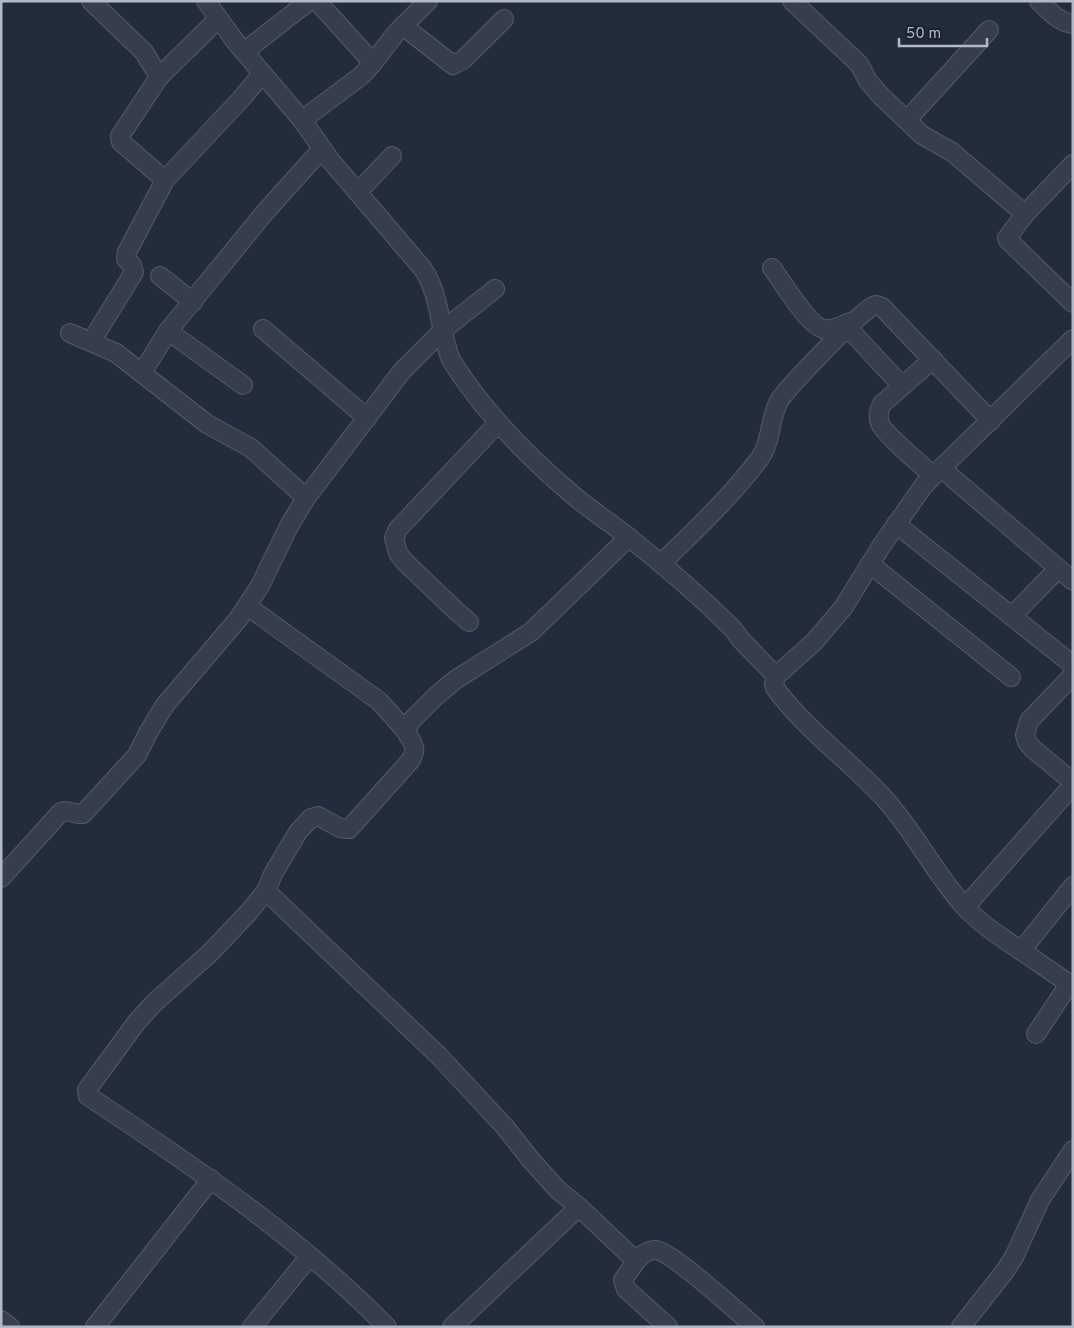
<svg xmlns="http://www.w3.org/2000/svg" width="1074" height="1328" font-family="Overpass,sans-serif">
  <style>
    .lines { fill: none; stroke-linecap: round; stroke-linejoin: round }
    .minor-casing { stroke: #545c69; stroke-width: 20 }
    .minor { stroke: #363e4b; stroke-width: 18 }
  </style>
  <rect width="100%" height="100%" fill="#222c3b"/>
  <g class="lines">
    <defs>
      <g id="minor">
        <polyline points="91,1 144,52 159,77"/>
        <path d="M206 1 235 41 302 120 331 161 423 269C441 296 439 330 451 360 483 411 527 456 573 495 590 510 610 522 627 536 664 565 700 596 733 629L742 641 776 676 774 684 775 688C806 730 849 760 884 798 914 831 934 872 963 905 981 925 1004 939 1026 954 1041 964 1057 976 1073 986"/>
        <polyline points="317,1 373,63"/>
        <polyline points="792,1 859,64 868,81 881,96 922,135 952,152 1025,214"/>
        <path d="M1039 1C1049 11 1058 22 1073 24"/>
        <polyline points="403,26 453,65 464,59 504,19"/>
        <polyline points="245,51 309,1"/>
        <polyline points="302,120 361,76 373,63 396,33 428,1"/>
        <polyline points="907,120 989,30"/>
        <polyline points="1073,164 1025,214 1007,238 1008,240 1073,303"/>
        <polyline points="165,180 121,142 120,136 159,77 218,19"/>
        <polyline points="358,192 392,156"/>
        <path d="M772 268C782 281 809 327 824 329 833 331 842 325 850 322"/>
        <polyline points="160,276 193,302"/>
        <polyline points="848,328 902,386"/>
        <polyline points="263,329 367,418"/>
        <polyline points="168,331 243,385"/>
        <polyline points="70,333 116,353 207,424 251,448 306,498"/>
        <polyline points="91,342 134,272 132,265 126,259 127,252 165,180 241,99 262,74"/>
        <path d="M933 359 882 404C879 410 877 416 880 423 883 433 923 466 933 476"/>
        <polyline points="142,373 168,331 266,211 322,149"/>
        <polyline points="941,468 1073,581"/>
        <polyline points="896,524 1073,665"/>
        <path d="M661 564C695 530 731 497 760 458 772 441 769 420 779 401 786 389 864 307 875 305 878 305 880 306 882 307L991 421"/>
        <polyline points="870,564 1011,677"/>
        <polyline points="247,606 379,701 406,731"/>
        <polyline points="1012,616 1058,569"/>
        <polyline points="469,622 454,609 404,561 398,553 394,538 398,529 498,423"/>
        <polyline points="1073,675 1029,721 1025,735 1027,742 1033,749 1073,782"/>
        <polyline points="776,676 814,642 843,608 882,545 924,485 1073,339"/>
        <path d="M1 878 61 812C69 809 75 815 83 814L137 755 148 733 165 705 239 618 261 584 289 526 306 498 402 371 443 330 495 289"/>
        <polyline points="266,891 439,1056 505,1127 531,1160 558,1190 579,1207"/>
        <polyline points="965,907 1073,785"/>
        <polyline points="1021,951 1073,886"/>
        <polyline points="1036,1034 1069,984"/>
        <path d="M636 1261C641 1255 647 1250 656 1250 672 1252 739 1313 755 1327"/>
        <polyline points="1,1320 10,1327"/>
        <polyline points="95,1327 211,1179"/>
        <polyline points="252,1327 310,1256"/>
        <path d="M387 1327C299 1237 193 1166 88 1096L87 1090 136 1023 154 1003 210 953 248 913 266 891 273 874 298 832 311 818 318 816 340 828 349 829 410 761C419 747 412 744 406 731L411 721 436 696 455 680 531 632 629 537"/>
        <polyline points="452,1327 579,1207 636,1261 623,1280 626,1289 668,1327"/>
        <polyline points="961,1327 1005,1271 1014,1257 1040,1200 1073,1150"/>
      </g>
    </defs>
    <use href="#minor" class="minor-casing"/>
    <use href="#minor" class="minor"/>
  </g>
  <rect width="1074" height="1328" fill="none" stroke="#b1b9c7" stroke-width="5"/>
  <path d="M899 38v8h88v-8" fill="none" stroke="#b1b9c7" stroke-width="2.5"/>
  <text x="906" y="38" font-size="15" fill="#b1b9c7" stroke="#1b2330" stroke-width="4" paint-order="stroke">50 m</text>
</svg>
